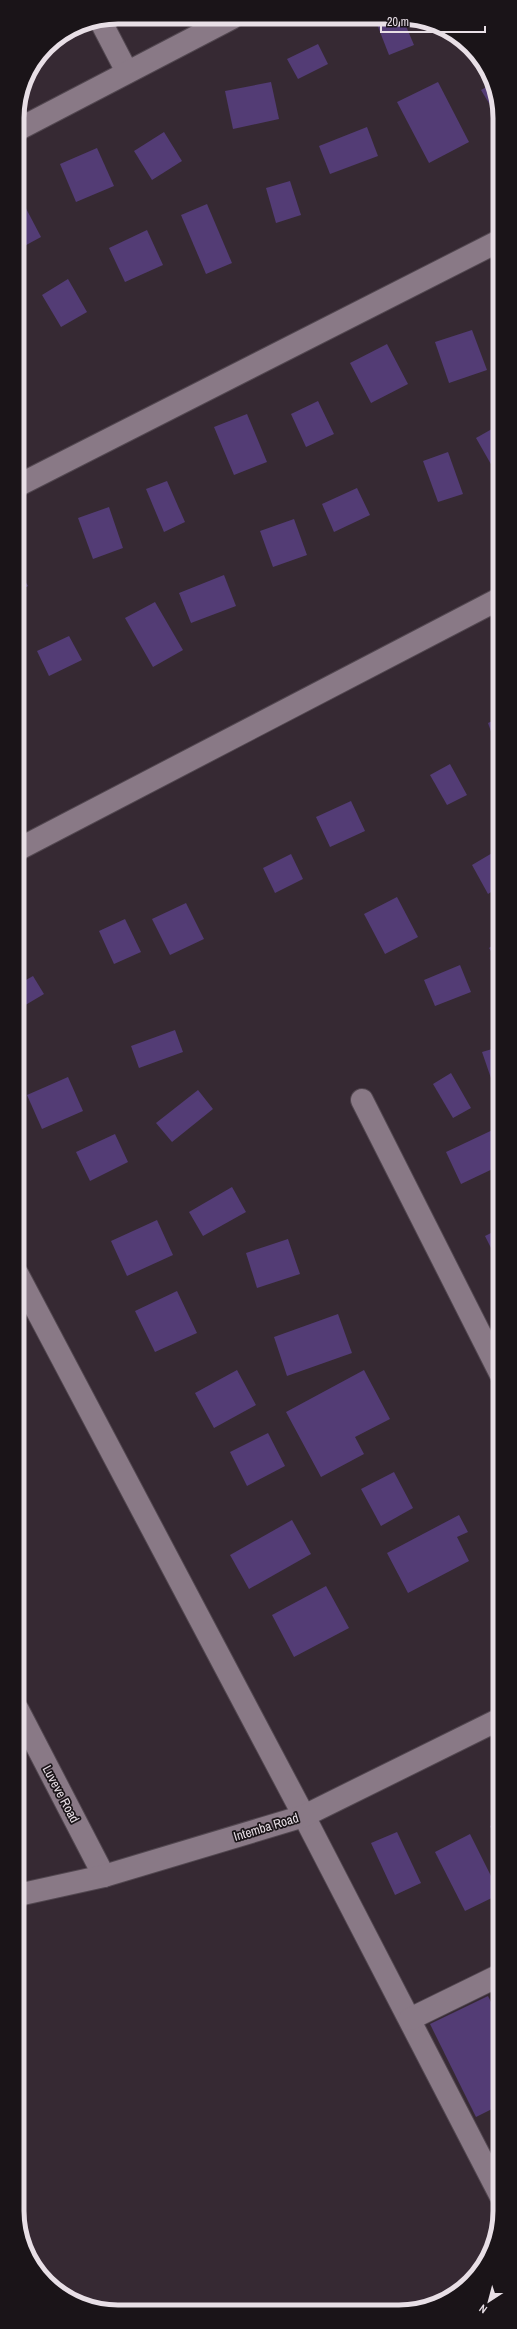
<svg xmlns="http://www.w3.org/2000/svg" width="517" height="2329" font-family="'Archivo Narrow',sans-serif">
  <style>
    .building { fill: #533c75 }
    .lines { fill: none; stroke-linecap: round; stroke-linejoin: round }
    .minor-casing { stroke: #524750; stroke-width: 24 }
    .tertiary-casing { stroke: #524750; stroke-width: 24 }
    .minor { stroke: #897986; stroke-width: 22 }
    .tertiary { stroke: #897986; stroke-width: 22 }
    .labels { text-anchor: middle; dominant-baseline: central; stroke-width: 3.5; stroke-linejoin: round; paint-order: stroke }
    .street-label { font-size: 13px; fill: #e8dfe6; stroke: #1a1418 }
    .rim { fill: none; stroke: #e8dfe6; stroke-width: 5 }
  </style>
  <rect width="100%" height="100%" fill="#362933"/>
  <g class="building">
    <polygon points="375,19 403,19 414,45 389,55"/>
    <polygon points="318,44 328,64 298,79 287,59"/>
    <polygon points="271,82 279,119 233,129 225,91"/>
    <polygon points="438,82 469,142 429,163 397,102"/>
    <polygon points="490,85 499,105 499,113 496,115 481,90"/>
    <polygon points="367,127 378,156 330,174 319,146"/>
    <polygon points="164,132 182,161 152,180 134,151"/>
    <polygon points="97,148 114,186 76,202 60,164"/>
    <polygon points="290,181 301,215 276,223 266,188"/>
    <polygon points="20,197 41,237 17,250 17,198"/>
    <polygon points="207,204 232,263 206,274 181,215"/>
    <polygon points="147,230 163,265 125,282 109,248"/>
    <polygon points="68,279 87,312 61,327 42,295"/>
    <polygon points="472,330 487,370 449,383 435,342"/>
    <polygon points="387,344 408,384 371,403 350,363"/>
    <polygon points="17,350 22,359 17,362"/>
    <polygon points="318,401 334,434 306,447 291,414"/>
    <polygon points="247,414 267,462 234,475 214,427"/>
    <polygon points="499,425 499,470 496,473 476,438"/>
    <polygon points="448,452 463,494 438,502 423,461"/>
    <polygon points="167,481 185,522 164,532 146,489"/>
    <polygon points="357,488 370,515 334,532 322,504"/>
    <polygon points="109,507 123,548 93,559 78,518"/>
    <polygon points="294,519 307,555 273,567 260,531"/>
    <polygon points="17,567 28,586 17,592"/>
    <polygon points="224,575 236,606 191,623 179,593"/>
    <polygon points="155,602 183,650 153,667 125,618"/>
    <polygon points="69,636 82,660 49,676 37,651"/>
    <polygon points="17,681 26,709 17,712"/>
    <polygon points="499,718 499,754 488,723"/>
    <polygon points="450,764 467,795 447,805 430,775"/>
    <polygon points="351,801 365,831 330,847 316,817"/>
    <polygon points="499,849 499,887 488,894 472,865"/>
    <polygon points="291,854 303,879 275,893 263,868"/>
    <polygon points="397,897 418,937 385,954 364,914"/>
    <polygon points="186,903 204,939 170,955 152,919"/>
    <polygon points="125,919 141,952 114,964 99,931"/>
    <polygon points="499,941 499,963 489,948"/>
    <polygon points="460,965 471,992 435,1006 424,980"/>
    <polygon points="33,976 44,994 17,1010 17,985"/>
    <polygon points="175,1030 183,1052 139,1068 131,1046"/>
    <polygon points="499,1047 499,1079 492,1081 482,1052"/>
    <polygon points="451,1073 471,1108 453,1118 433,1084"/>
    <polygon points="68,1077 83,1111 42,1129 27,1095"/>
    <polygon points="198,1090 213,1109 172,1142 156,1123"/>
    <polygon points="499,1127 499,1166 461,1184 446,1152"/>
    <polygon points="115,1134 128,1162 90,1181 76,1152"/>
    <polygon points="232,1187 246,1212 203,1236 189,1212"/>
    <polygon points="157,1220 173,1255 127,1276 111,1241"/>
    <polygon points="499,1229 500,1266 485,1236"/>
    <polygon points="288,1239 300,1274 257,1288 246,1253"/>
    <polygon points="177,1291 197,1333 155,1352 135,1311"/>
    <polygon points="338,1314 352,1353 287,1376 274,1337"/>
    <polygon points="237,1370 256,1405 214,1428 195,1393"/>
    <polygon points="364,1370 390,1419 355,1437 364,1454 321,1477 286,1412"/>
    <polygon points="268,1433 285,1466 247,1486 230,1452"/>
    <polygon points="394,1472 413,1508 381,1526 361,1489"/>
    <polygon points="459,1515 468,1532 457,1537 469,1561 408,1593 387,1553"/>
    <polygon points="292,1520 311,1554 249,1589 230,1555"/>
    <polygon points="326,1586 349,1628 294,1657 272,1615"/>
    <polygon points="500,1822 500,1848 490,1826"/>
    <polygon points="397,1832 421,1883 395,1895 371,1843"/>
    <polygon points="470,1834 500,1894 465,1911 435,1852"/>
    <polygon points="488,1996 500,2020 500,2105 476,2117 430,2024"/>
    <polygon points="500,2133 500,2147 494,2136"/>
  </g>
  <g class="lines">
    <defs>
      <g id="minor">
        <polyline points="100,20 127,72"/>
        <polyline points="17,130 232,18"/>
        <polyline points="17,486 499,241"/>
        <polyline points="17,850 499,599"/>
        <polyline points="362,1100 500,1373"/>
        <polyline points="18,1275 304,1816 500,2195"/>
        <polyline points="410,2019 500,1975"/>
      </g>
      <g id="tertiary">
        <polyline points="18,1710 104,1876"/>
        <polyline points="18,1895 104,1876 304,1816 500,1719"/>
      </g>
    </defs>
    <use href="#minor" class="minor-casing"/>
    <use href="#tertiary" class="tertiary-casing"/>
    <use href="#minor" class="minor"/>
    <use href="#tertiary" class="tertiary"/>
  </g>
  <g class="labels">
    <g class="street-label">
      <text transform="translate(61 1794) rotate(62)">Luveve Road</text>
      <text transform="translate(266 1827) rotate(-17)">Intemba Road</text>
    </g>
  </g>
  <path d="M0 0H517V2329H0ZM118 24H399A94 94 0 0 1 493 118V2211A94 94 0 0 1 399 2305H118A94 94 0 0 1 24 2211V118A94 94 0 0 1 118 24Z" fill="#1a1418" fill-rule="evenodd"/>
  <path class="rim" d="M118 24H399A94 94 0 0 1 493 118V2211A94 94 0 0 1 399 2305H118A94 94 0 0 1 24 2211V118A94 94 0 0 1 118 24Z"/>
  <g transform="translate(489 2301) rotate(216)" stroke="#1a1418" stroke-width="3" paint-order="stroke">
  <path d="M0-3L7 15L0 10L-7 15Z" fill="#e8dfe6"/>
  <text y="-6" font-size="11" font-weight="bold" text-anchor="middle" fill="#e8dfe6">N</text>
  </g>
  <path d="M381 26v6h104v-6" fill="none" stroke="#e8dfe6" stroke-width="2"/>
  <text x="387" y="26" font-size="12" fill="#e8dfe6" stroke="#1a1418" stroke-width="3" paint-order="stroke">20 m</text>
</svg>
